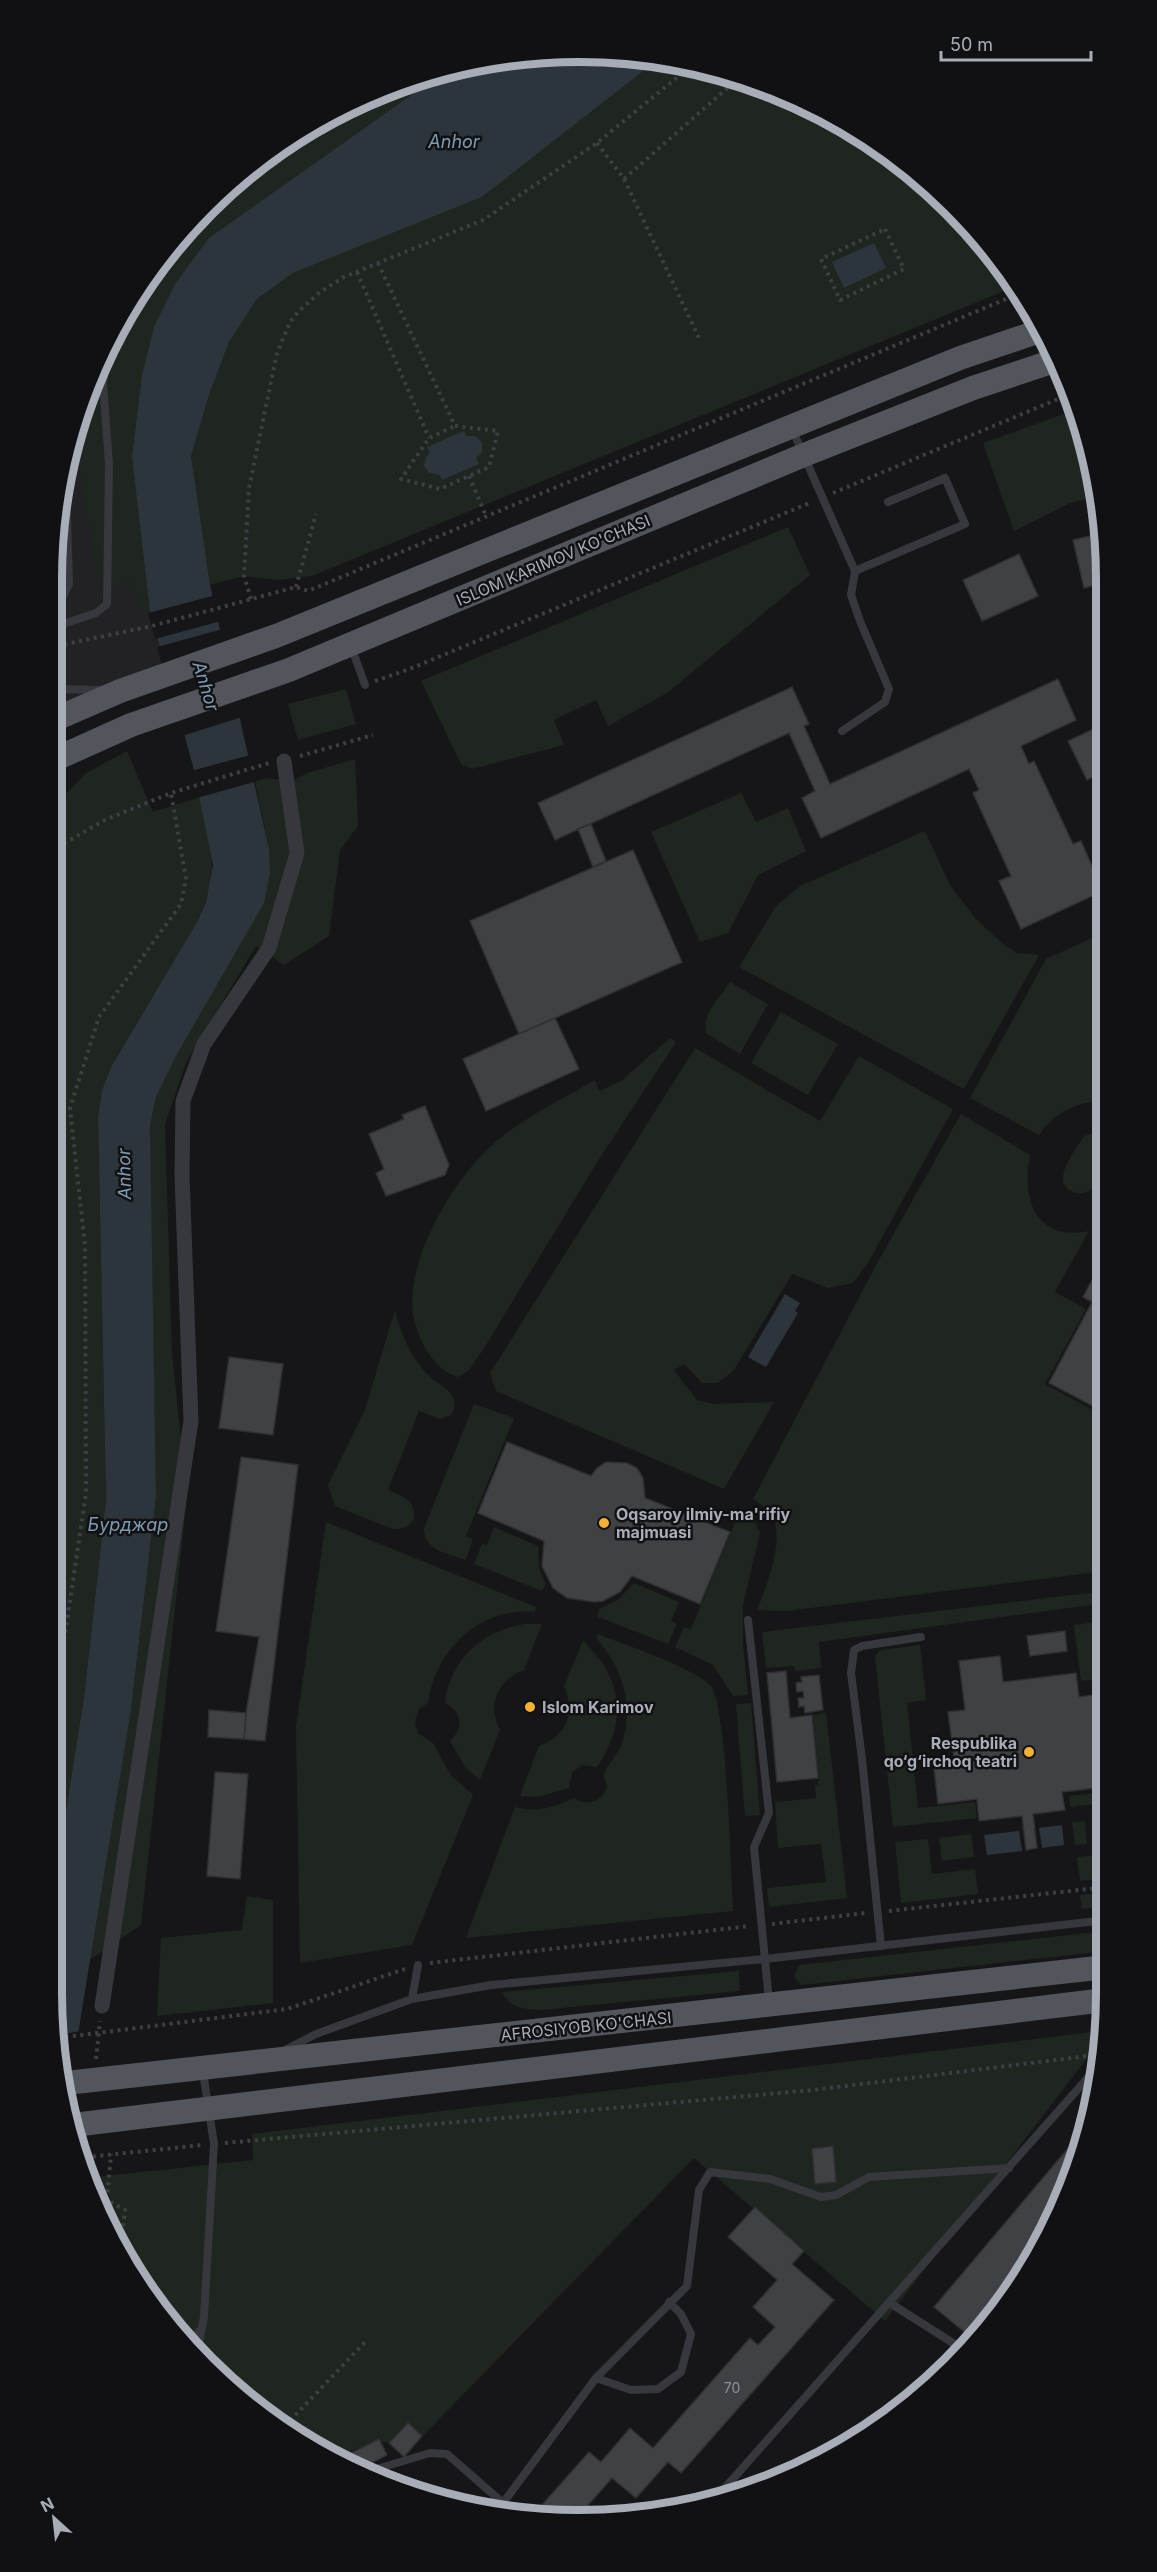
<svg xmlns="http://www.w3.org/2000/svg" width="1157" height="2572" font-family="Inter,sans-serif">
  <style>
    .built { fill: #222225 }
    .green { fill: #1e261f }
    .water { fill: #2c353c }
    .pier { fill: #161618 }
    .building { fill: #404145; stroke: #303034; stroke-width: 1.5 }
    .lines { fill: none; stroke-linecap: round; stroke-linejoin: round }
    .path { stroke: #3d3f44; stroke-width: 4; stroke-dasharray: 3 4.5; stroke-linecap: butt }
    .lane { stroke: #37383d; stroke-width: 8 }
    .street { stroke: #37383d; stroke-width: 15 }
    .primary { stroke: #53555c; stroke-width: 24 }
    .poi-dot { fill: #f2b134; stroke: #111113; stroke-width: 2 }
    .labels { text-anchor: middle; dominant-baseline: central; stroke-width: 5; stroke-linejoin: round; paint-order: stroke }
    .number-label { font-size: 14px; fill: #8e929b }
    .street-label { font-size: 16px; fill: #a8adb8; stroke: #111113 }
    .poi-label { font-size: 16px; font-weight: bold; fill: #a8adb8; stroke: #111113; text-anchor: start }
    .water-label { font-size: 18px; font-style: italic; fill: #7f9bb3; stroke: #111113 }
    .rim { fill: none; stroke: #a8adb8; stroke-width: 8 }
  </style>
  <rect width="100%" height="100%" fill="#161618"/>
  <polygon class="built" points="544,52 213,296 204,677 120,691 51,721 51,578 79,409 122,314 182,230 258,160 346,105 442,69"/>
  <g class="green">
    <polygon points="660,58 748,79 899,160 997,257 1014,287 312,576 278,580 244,576 210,585 191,456 209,395 229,342 257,299 293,273 482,197"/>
    <polygon points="451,67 209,238 142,375 132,457 150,611 141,612 132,582 114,587 98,580 74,439 79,409 121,316 134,319 190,223 258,160 345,105"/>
    <polygon points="1075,410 1098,496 1070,503 1014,531 983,443"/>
    <polygon points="788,527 810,575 667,693 608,726 596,700 554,720 564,745 472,769 461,764 421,681"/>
    <polygon points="346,689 356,724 298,740 288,704"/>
    <path d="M127 751 153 812 200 797C211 851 221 870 197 922L111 1067 102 1090 98 1117 106 1499 84 1697 51 1905V824L60 800 86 773Z"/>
    <polygon points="355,759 358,826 340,850 329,936 284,965 256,946 186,1063 165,1124 172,1354 187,1497 141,1925 88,1961 131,1710 156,1497 150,1158 150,1126 156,1097 269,849 255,781 268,778 292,781 307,773"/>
    <polygon points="741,793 756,822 788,808 806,851 758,875 728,933 700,942 651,832"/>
    <polygon points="925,831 950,885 976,919 1002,943 1017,953 1039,955 964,1089 739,967 776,906 800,886"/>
    <path d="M1103 933V1101C1075 1102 1056 1112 1039 1135L970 1098 1046 959Z"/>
    <path d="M730 982 768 1004 740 1054 707 1034C700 1015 720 998 730 982Z"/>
    <polygon points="781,1012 838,1044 808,1095 751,1063"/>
    <path d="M670 1038 676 1042 596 1164 483 1350 468 1371 458 1377C436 1370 423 1348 416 1327 397 1271 454 1175 498 1140 527 1116 562 1099 595 1080L599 1091 621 1081Z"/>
    <polygon points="695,1048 820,1121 859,1056 953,1109 869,1261 853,1283 828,1288 792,1274 734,1370 718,1383 702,1383 684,1364 674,1370 697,1400 712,1404 774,1402 724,1489 496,1391 490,1373"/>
    <path d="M961 1114 1030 1155C1021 1199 1036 1242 1089 1231L1055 1292 1086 1309 1045 1384 1104 1416 1105 1571 787 1611 757 1610C766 1588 782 1546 775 1523 772 1512 762 1505 753 1499L875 1267Z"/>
    <path d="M1094 1133 1103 1135V1166L1090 1191C1081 1194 1074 1195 1067 1188 1054 1176 1077 1148 1084 1136Z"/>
    <path d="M395 1310C401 1335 411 1358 429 1376 436 1383 449 1388 453 1397 456 1404 455 1409 451 1415L440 1419 419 1411 388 1490C402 1496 416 1500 414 1519 408 1528 402 1529 392 1529L335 1506 328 1485 365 1410Z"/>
    <path d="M474 1404 514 1418 466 1536 473 1539 466 1560C447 1553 424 1551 424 1528Z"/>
    <polygon points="739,1513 753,1520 760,1532 743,1605 743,1646 748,1695 733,1696 713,1665 675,1647 684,1627 691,1629"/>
    <path d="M326 1522 536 1607 535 1612C479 1606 435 1651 428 1703L419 1709 417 1714 415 1724 418 1733 433 1743 450 1774 473 1795 412 1945 300 1963 296 1726Z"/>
    <polygon points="494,1527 538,1546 539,1569 546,1584 542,1591 474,1564 482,1544 487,1545"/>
    <polygon points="634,1583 679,1602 671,1621 677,1624 668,1644 598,1617 599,1609 618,1600"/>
    <polygon points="1105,1591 1105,1603 819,1642 821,1668 796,1671 794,1666 766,1668 762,1632"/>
    <polygon points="1096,1622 1103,1678 1081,1681 1074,1625"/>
    <path d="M524 1624H542L524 1670C497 1680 487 1705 500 1730L480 1780 466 1768 450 1741C464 1728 462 1712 445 1703 450 1659 482 1631 524 1624Z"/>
    <path d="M598 1634C625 1645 692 1667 710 1685 727 1701 731 1877 733 1911L466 1938 515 1807C536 1813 555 1807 574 1798 588 1807 600 1802 607 1788 607 1784 604 1777 604 1774 605 1769 618 1753 621 1746 635 1707 623 1668 596 1638Z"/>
    <path d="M583 1641C623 1678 628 1722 597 1767L583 1765 572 1772 569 1788 538 1797 520 1796 539 1746C567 1736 576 1712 564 1686Z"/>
    <polygon points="920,1645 926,1700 907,1703 918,1808 975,1802 977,1818 893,1827 875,1656 880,1650"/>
    <polygon points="751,1703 760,1815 745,1816 736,1704"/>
    <polygon points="826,1713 847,1898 769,1907 767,1888 826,1882 821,1844 778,1848 775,1802 816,1798 815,1785 818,1785 819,1778 813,1715"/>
    <polygon points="1105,1792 1105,1803 1070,1807 1069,1796"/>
    <polygon points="1105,1817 1106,1841 1100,1842 1097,1818"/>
    <polygon points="1085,1821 1087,1844 1075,1845 1072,1822"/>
    <polygon points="971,1834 974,1857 942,1861 939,1838"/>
    <polygon points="928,1839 932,1874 975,1869 978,1894 901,1903 895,1842"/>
    <polygon points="1106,1854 1106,1878 1080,1881 1077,1857"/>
    <polygon points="1106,1892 1106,1906 1082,1909 1080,1895"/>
    <polygon points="247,1896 273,1900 273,2003 157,2016 161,1938 242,1930"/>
    <polygon points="1106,1931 1106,1951 802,1985 797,1981 794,1976 799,1965"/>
    <path d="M739 1971 740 1991 541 2010C524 2009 510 2009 502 1992Z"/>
    <path d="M1100 2031 1098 2044 885 2321 694 2158 412 2447C380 2439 366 2441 337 2459L315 2450 182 2341 122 2257 86 2178 253 2160 252 2134Z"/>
  </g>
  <g class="water">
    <polygon points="544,52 648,56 660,58 482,197 293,273 257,299 229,342 209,395 191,456 210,585 269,849 270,872 264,903 177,1054 156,1097 150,1126 156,1497 131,1710 68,2095 51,1993 51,1906 84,1697 106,1499 98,1117 102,1090 111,1067 197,922 206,902 213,865 193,766 150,611 132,457 142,375 154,327 175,284 209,238 451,67"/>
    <polygon points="874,243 886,268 844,288 832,262"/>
    <polygon points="464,431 466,436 475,436 482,442 482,452 476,458 479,464 442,480 440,475 429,473 424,466 426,457 430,453 427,447"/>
    <polygon points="785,1294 800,1303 795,1311 798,1313 766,1367 748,1357"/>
    <polygon points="1062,1825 1064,1845 1042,1848 1039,1828"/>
    <polygon points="1019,1831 1022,1851 987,1855 984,1835"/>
  </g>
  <g class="pier">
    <polygon points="216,595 221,621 155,639 148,613"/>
    <polygon points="223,629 242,717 182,736 157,647"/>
    <polygon points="250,755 258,781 197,798 191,771"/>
    <polygon points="80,2031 71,2095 69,2098 58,2035"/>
  </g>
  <g class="building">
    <polygon points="1102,533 1102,583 1084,588 1073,540"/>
    <polygon points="1019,554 1038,596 982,621 963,580"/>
    <polygon points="1058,679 1076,720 1021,746 1029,764 1034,761 1073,844 1081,841 1103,891 1021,929 999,881 1011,876 973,793 979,790 969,769 821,838 802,798 815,791 789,733 555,840 538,803 792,687 809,724 804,726 830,784"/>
    <polygon points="1102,725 1102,773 1087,780 1068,741"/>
    <polygon points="591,824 606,861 593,867 578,829"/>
    <polygon points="633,850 682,962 519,1034 470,921"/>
    <polygon points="555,1018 579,1069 486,1111 463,1059"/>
    <polygon points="425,1106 449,1165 445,1175 386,1196 376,1173 384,1169 369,1134 404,1119 402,1115"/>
    <polygon points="1104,1258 1104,1332 1093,1352 1104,1357 1104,1412 1049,1383 1092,1302 1083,1297"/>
    <polygon points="229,1357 283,1364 273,1435 219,1428"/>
    <polygon points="507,1442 591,1476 597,1468 606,1462 627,1463 637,1468 643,1478 645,1498 730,1532 700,1604 632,1576 620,1592 603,1601 594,1602 567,1598 553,1588 542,1566 544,1541 478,1513"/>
    <polygon points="241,1457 298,1465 265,1741 244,1739 246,1713 259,1637 216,1631"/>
    <polygon points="1065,1631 1067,1651 1030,1656 1027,1636"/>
    <polygon points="1000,1656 1003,1682 1076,1673 1079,1697 1093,1695 1100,1751 1105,1751 1105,1787 1062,1792 1065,1810 1033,1814 1037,1848 1026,1850 1022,1816 979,1821 977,1799 938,1804 934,1768 955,1765 948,1712 965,1710 959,1661"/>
    <polygon points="786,1671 790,1718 812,1715 818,1778 777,1782 767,1673"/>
    <polygon points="819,1675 823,1710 805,1713 804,1706 799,1707 798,1698 804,1698 803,1691 797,1692 796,1683 802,1682 801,1677"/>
    <polygon points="209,1710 246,1713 244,1739 208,1737"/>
    <polygon points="215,1772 248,1774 240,1879 207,1876"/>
    <polygon points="1081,2145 1078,2163 1037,2253 968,2335 934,2307 1070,2146"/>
    <polygon points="833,2146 836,2182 815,2184 812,2149"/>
    <polygon points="755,2207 804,2251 792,2264 834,2300 681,2473 668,2462 636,2498 612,2478 574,2521 555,2519 541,2506 589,2452 601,2462 630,2428 653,2448 750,2338 758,2345 775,2327 753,2307 777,2280 728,2237"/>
    <polygon points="408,2423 422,2436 404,2457 389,2443"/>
    <polygon points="379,2439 387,2455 362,2468 339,2459"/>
  </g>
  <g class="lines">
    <g class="path">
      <polyline points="597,143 624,179 700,340"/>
      <polyline points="624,179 740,77"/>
      <polygon points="885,229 904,269 840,300 821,259"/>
      <polyline points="378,263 455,426"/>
      <polyline points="357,272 429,438"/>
      <polygon points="455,426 498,431 489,467 440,489 401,479 429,438"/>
      <polyline points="469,476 486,516"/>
      <polyline points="833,493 1070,394"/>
      <polyline points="296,587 316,514"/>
      <polyline points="251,599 244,576 249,488 277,353 290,322 299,311 320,292 344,277 483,220 597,143 691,66"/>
      <polyline points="57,646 152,626 296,587 308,591 1018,294"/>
      <polyline points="375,681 412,668 812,502"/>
      <polyline points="300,756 373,735"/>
      <polyline points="51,851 105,820 171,793 269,763"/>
      <polyline points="51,1729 86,1493 85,1246 70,1108 99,1017 181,904 186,879 171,793"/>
      <polyline points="889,1911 1106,1887"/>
      <polyline points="772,1924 866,1913"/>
      <polyline points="430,1963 750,1926"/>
      <polyline points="58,2038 287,2009 405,1969"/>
      <polyline points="96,2059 100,2021"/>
      <polyline points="225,2143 813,2090 1096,2055"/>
      <polyline points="78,2158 203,2145"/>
      <polyline points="82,2171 86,2144"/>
      <polyline points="107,2200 111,2154"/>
      <polyline points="96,2201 107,2200 125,2210 120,2254"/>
      <polyline points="285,2426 368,2339"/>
    </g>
    <g class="lane">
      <polyline points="792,429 855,571 851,595 860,621 889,689 885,702 842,731"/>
      <polyline points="855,571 965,524 945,478 888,502"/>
      <polyline points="51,621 69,584 66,485"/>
      <polyline points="51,628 96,613 107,604 109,464 103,383 108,344"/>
      <polyline points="352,649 365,685"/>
      <polyline points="51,689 101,690"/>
      <polyline points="748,1620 769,1813 754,1847 769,2001"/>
      <polyline points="881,1946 862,1759 851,1673 854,1650 862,1646 921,1637"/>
      <polyline points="412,1999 418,1965"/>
      <polyline points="285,2050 316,2034 412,1999 491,1985 765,1959 1106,1920"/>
      <polyline points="890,2303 964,2350"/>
      <polyline points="191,2348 198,2332"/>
      <polyline points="197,2353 204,2317 214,2144 203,2072"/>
      <polyline points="596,2378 631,2390 658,2389 681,2372 691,2334 681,2314 669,2302"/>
      <polyline points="370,2471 430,2453 447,2454 503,2503"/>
      <polyline points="716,2498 1093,2072"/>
      <polyline points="516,2515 503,2503 596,2378 687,2286 699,2190 710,2172 770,2179 821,2197 836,2195 869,2177 1009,2168"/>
    </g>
    <polyline class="street" points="102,2006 191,1421 182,1175 183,1101 204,1044 269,948 297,853 284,761"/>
    <g class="primary">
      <polyline points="51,721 120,691 276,636 960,358 1040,331"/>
      <polyline points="51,761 131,725 289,670 804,455 973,388 1057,360"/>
      <polyline points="66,2083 1106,1967"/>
      <polyline points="73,2125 1105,2000"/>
    </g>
  </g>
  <g class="poi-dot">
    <circle cx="604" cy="1523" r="6"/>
    <circle cx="530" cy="1707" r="6"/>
    <circle cx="1029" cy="1752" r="6"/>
  </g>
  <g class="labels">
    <g class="number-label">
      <text x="732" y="2387">70</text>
    </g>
    <g class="street-label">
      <text transform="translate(553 560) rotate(-23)">ISLOM KARIMOV KO'CHASI</text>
      <text transform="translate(586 2026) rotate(-6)">AFROSIYOB KO'CHASI</text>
    </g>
    <g class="poi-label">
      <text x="616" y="1514">Oqsaroy ilmiy-ma'rifiy<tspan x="616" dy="18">majmuasi</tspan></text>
      <text x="542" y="1707">Islom Karimov</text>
      <text x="1017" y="1743" text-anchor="end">Respublika<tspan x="1017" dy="18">qo‘g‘irchoq teatri</tspan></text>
    </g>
    <g class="water-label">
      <text x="454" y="141">Anhor</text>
      <text transform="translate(206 686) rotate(73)">Anhor</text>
      <text transform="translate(124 1174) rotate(-91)">Anhor</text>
      <text x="128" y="1524">Бурджар</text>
    </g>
  </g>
  <path d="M0 0H1157V2572H0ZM579 62H579A517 517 0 0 1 1096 579V1993A517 517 0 0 1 579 2510H579A517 517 0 0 1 62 1993V579A517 517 0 0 1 579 62Z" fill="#111113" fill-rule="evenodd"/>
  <path class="rim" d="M579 62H579A517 517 0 0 1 1096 579V1993A517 517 0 0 1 579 2510H579A517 517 0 0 1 62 1993V579A517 517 0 0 1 579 62Z"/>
  <g transform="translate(54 2518) rotate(333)" stroke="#111113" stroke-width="4.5" paint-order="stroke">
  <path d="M0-4.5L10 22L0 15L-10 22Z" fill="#a8adb8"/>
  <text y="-9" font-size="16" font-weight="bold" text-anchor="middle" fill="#a8adb8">N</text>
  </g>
  <path d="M941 51v9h150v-9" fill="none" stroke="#a8adb8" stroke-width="3"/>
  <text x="950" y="51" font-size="18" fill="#a8adb8" stroke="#111113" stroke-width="4.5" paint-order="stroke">50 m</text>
</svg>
